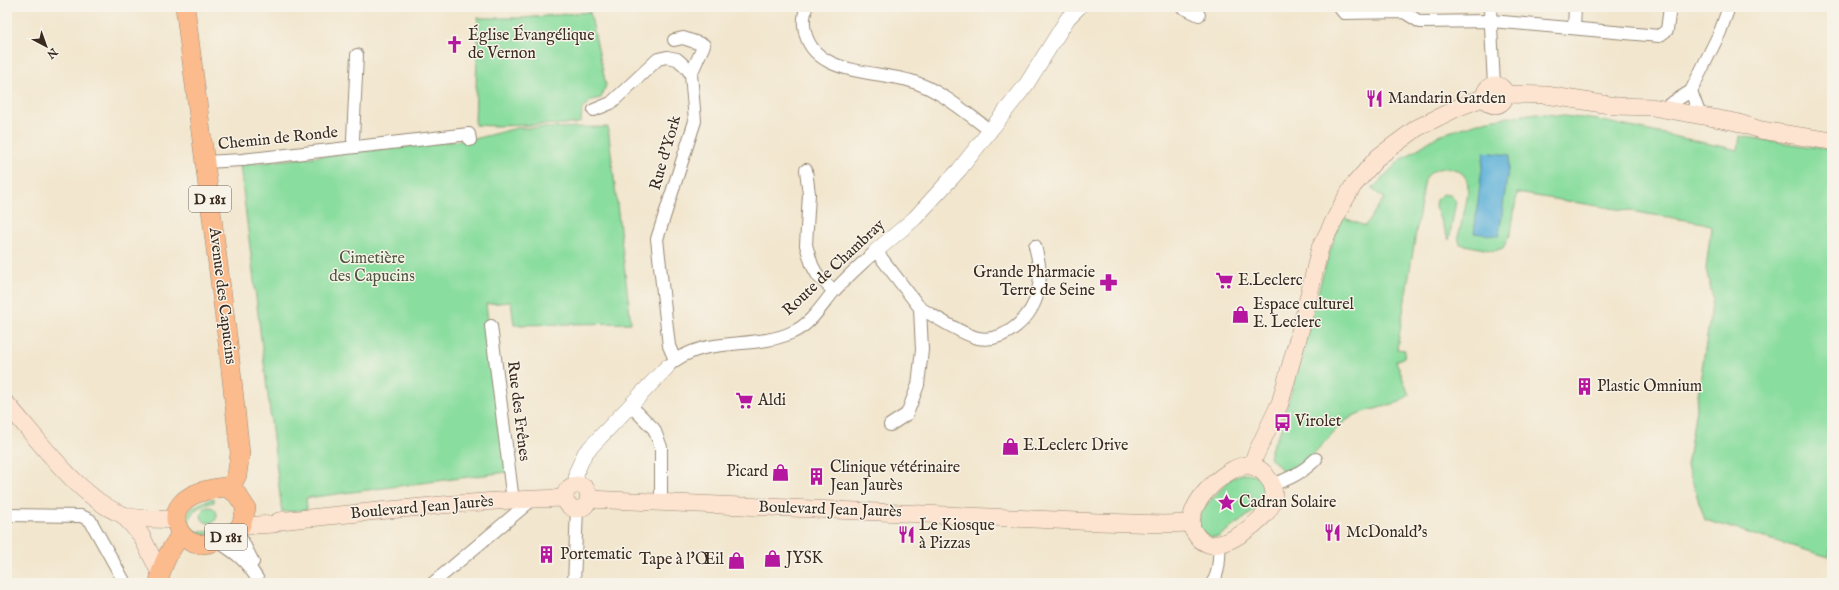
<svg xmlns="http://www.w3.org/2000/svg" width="1839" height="590" font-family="'IM FELL English',serif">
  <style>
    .green { fill: #89dd9e; stroke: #62845e }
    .water { fill: #5db1d9; stroke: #4c6e7c }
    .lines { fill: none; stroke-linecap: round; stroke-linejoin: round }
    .minor-casing { stroke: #968876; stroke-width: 14 }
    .tertiary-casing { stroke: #968876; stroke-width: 16 }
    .secondary-casing { stroke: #968876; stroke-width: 18 }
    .primary-casing { stroke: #968876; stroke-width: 20 }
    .minor { stroke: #fff; stroke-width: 12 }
    .tertiary { stroke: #fff; stroke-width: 15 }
    .secondary { stroke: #fde4d1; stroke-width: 17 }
    .primary { stroke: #fbbb8c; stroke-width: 19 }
    .labels { text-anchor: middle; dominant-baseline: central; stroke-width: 3; stroke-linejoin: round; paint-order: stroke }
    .shield { fill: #f7f3e8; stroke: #73665b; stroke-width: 1 }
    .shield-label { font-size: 15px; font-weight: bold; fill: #3b2a1e }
    .poi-label { font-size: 16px; fill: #3b2a1e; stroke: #f7f3e8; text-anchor: start }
    .street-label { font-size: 16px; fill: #3b2a1e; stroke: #f7f3e8 }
    .park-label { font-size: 16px; fill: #4e573e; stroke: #f7f3e8 }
  </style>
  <rect width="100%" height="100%" fill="#f7f3e8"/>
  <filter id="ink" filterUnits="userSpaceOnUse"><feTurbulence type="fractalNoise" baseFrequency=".025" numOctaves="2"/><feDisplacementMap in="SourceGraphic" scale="8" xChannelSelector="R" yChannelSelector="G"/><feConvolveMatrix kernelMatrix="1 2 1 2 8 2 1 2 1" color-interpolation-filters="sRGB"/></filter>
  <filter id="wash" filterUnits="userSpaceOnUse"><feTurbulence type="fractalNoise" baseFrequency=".012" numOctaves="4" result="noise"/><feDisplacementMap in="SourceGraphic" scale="16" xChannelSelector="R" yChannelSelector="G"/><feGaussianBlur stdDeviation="0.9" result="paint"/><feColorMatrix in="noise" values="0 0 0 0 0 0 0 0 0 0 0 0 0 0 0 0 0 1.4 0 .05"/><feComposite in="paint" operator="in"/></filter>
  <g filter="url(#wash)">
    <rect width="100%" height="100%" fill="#f2e6ce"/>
    <g class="green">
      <polygon points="590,12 606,85 601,98 592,100 582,109 581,122 575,124 494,126 475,125 478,18 524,18"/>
      <path d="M1537 113 1598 120 1738 150 1740 136 1832 150V539L1829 557 1705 520 1687 466 1713 298 1706 269 1711 227 1704 223 1517 193 1511 233 1503 248 1494 251 1460 244 1458 237C1461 224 1468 200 1468 188 1469 166 1437 161 1426 178 1424 182 1423 191 1422 196L1397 349 1405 350 1404 357 1396 361 1409 395 1400 402 1357 414 1342 423 1307 461 1285 474 1276 463 1269 458 1272 447 1286 420 1283 418C1305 352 1317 282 1342 217L1365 226 1384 198 1372 189 1398 162 1439 135 1488 120Z"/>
      <polygon points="608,127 631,323 514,325 511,302 486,304 507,472 306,498 307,510 282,512 240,165 474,139 517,128"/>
      <polygon points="1442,194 1450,195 1456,201 1449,240 1435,206 1436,200"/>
      <path d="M1244 473C1265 476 1269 489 1260 507L1218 537H1209L1199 528 1200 514 1207 504 1231 479Z"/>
      <path d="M214 498V502C201 506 189 509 189 525 197 535 206 532 217 529L218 532C213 533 208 536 203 536 190 535 180 519 191 509 197 504 206 501 214 498Z"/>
      <circle cx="209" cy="515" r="8"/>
    </g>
    <polygon class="water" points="1484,152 1510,155 1499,236 1474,233"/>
  </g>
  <g filter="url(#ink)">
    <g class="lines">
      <defs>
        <g id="minor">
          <path d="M806 7C805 13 803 19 804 25 808 76 875 70 911 81 941 90 966 113 991 131"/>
          <polyline points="1182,7 1199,15"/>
          <polyline points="1339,7 1344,13 1404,12 1420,22 1491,21 1659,36 1667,30 1670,7"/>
          <polyline points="1490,7 1494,85"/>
          <polyline points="1574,28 1575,7"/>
          <polyline points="674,40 683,38 704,45 691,74"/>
          <polyline points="1691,91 1698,110 1703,116"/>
          <polyline points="1662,109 1691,91 1720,32 1729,7"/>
          <polyline points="594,110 611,103 658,59 667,57 677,59 685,66 691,74 695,121 657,239 669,346 675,360"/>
          <polyline points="355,147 353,139 357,55"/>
          <polyline points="205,162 242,160 469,134 470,140"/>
          <polyline points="806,170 809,194 806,245 812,265 818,276 834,291"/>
          <path d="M920 308C936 317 961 334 978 338 1005 343 1033 317 1038 291 1042 276 1039 261 1035 246"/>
          <polyline points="491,326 513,501"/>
          <path d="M667 367C702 334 753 351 793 332 811 324 822 305 834 291 847 277 861 264 876 251L920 308 922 350 918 385 907 414 890 425"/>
          <polyline points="630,405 654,429 661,447 661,503"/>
          <path d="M1272 484C1289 480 1305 470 1316 459"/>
          <polyline points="7,515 81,516 90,520 125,583"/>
          <polyline points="237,531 253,562"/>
          <path d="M217 541C236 553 246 560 258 580"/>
          <polyline points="433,583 533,499"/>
          <polyline points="574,583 577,509"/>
          <path d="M1212 583C1219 575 1220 555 1219 544"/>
        </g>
        <g id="tertiary">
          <polyline points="876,251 915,218 959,170 1026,85 1068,18 1079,7"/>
          <polyline points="577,486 576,473 585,453 667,367"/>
        </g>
        <g id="secondary">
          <circle cx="1495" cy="95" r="10"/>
          <polyline points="1505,94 1546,95 1616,106 1652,107 1736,122 1761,130 1832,141"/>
          <path d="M7 404C37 438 82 501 124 515 139 521 160 518 176 520"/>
          <path d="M1246 465C1255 466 1263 470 1268 478 1274 485 1275 495 1272 504 1265 520 1225 550 1208 544 1202 542 1197 537 1194 532 1180 508 1224 468 1246 465Z"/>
          <polyline points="1252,466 1255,456 1280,403 1302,324 1320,248 1343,203 1353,186 1378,157 1417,128 1459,107 1485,97"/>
          <circle cx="577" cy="497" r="12"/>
          <polyline points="588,499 1099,522 1164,524 1191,523"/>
          <polyline points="124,516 141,535 160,573"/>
          <path d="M242 526 274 524 279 521C374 512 470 500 565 498"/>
        </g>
        <g id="primary">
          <polyline points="185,7 228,343 240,453 237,475 230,489"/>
          <path d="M225 487 236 493 246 508C241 528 242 528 224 538 215 542 200 547 191 542 177 535 170 515 182 503 192 492 210 489 225 487Z"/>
          <path d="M159 583C161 564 171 549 181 534"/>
        </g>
      </defs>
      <use href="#minor" class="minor-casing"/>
      <use href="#tertiary" class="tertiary-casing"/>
      <use href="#secondary" class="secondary-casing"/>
      <use href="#primary" class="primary-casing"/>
      <use href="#minor" class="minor"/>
      <use href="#tertiary" class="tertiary"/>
      <use href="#secondary" class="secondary"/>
      <use href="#primary" class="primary"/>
    </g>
  </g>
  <defs>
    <symbol id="church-bare" viewBox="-9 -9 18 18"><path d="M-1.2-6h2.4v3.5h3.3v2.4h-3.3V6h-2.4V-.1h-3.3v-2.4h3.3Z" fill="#b5179e" stroke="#f7f3e8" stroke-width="2.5" paint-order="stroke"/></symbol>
    <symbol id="restaurant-bare" viewBox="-9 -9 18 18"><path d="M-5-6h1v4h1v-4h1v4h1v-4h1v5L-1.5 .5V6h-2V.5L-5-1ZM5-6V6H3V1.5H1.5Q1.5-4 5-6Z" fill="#b5179e" stroke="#f7f3e8" stroke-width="2.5" paint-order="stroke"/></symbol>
    <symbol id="supermarket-bare" viewBox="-9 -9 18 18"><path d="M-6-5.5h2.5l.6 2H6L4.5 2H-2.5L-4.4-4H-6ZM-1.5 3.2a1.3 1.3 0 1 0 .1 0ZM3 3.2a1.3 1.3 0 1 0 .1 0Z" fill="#b5179e" stroke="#f7f3e8" stroke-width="2.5" paint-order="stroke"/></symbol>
    <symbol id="pharmacy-bare" viewBox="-9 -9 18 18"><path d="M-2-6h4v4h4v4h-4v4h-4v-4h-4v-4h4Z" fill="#b5179e" stroke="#f7f3e8" stroke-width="2.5" paint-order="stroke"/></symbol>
    <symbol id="shop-bare" viewBox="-9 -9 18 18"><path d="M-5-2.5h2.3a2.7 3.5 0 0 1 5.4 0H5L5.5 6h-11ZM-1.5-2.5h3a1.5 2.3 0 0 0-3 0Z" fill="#b5179e" stroke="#f7f3e8" stroke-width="2.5" paint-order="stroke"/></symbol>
    <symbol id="building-bare" viewBox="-9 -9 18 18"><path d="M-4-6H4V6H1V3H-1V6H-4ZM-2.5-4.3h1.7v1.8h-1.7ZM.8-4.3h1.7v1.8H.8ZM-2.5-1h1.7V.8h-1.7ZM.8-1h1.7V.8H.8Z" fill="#b5179e" stroke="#f7f3e8" stroke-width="2.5" paint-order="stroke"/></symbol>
    <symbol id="bus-bare" viewBox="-9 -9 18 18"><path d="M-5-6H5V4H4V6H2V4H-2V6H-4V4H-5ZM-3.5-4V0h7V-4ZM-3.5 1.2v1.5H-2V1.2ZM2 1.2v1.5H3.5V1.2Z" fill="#b5179e" stroke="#f7f3e8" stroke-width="2.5" paint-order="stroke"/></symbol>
    <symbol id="sight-bare" viewBox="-9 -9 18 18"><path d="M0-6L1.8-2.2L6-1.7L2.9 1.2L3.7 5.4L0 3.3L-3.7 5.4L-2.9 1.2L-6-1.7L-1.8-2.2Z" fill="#b5179e" stroke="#f7f3e8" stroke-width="2.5" paint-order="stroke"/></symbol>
  </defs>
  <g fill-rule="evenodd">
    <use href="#church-bare" x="442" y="32" width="25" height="25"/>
    <use href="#restaurant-bare" x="1362" y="86" width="25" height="25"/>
    <use href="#supermarket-bare" x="1212" y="268" width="25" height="25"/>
    <use href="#pharmacy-bare" x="1096" y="270" width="25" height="25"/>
    <use href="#shop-bare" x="1228" y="302" width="25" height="25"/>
    <use href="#building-bare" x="1572" y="374" width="25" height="25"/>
    <use href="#supermarket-bare" x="732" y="388" width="25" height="25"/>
    <use href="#bus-bare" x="1270" y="410" width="25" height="25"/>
    <use href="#shop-bare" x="998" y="434" width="25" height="25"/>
    <use href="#shop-bare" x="768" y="460" width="25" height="25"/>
    <use href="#building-bare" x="804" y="464" width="25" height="25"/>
    <use href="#sight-bare" x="1214" y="490" width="25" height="25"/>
    <use href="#restaurant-bare" x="1320" y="520" width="25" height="25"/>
    <use href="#restaurant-bare" x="894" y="522" width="25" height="25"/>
    <use href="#building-bare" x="534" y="542" width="25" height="25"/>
    <use href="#shop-bare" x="760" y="546" width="25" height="25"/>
    <use href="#shop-bare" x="724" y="548" width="25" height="25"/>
  </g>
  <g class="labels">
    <g class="shield">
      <rect x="189" y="186" width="42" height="26" rx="3"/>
      <rect x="205" y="524" width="42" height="26" rx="3"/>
    </g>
    <g class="shield-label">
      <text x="210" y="199">D 181</text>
      <text x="226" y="537">D 181</text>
    </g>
    <g class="poi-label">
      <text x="468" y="36">Église Évangélique<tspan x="468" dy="18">de Vernon</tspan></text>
      <text x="1388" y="99">Mandarin Garden</text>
      <text x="1095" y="273" text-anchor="end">Grande Pharmacie<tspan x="1095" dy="18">Terre de Seine</tspan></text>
      <text x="1238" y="281">E.Leclerc</text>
      <text x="1253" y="305">Espace culturel<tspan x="1253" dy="18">E. Leclerc</tspan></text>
      <text x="1597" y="387">Plastic Omnium</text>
      <text x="758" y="401">Aldi</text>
      <text x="1295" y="422">Virolet</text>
      <text x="1023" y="446">E.Leclerc Drive</text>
      <text x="830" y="468">Clinique vétérinaire<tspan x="830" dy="18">Jean Jaurès</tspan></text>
      <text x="768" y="472" text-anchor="end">Picard</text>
      <text x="1239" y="503">Cadran Solaire</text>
      <text x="919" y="526">Le Kiosque<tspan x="919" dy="18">à Pizzas</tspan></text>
      <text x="1346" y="533">McDonald's</text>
      <text x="560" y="555">Portematic</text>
      <text x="786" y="559">JYSK</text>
      <text x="724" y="560" text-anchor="end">Tape à l'Œil</text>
    </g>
    <g class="street-label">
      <text transform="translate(278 139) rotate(-6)">Chemin de Ronde</text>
      <text transform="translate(666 153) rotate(-74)">Rue d'York</text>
      <text transform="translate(834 268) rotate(-43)">Route de Chambray</text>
      <text transform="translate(222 296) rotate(83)">Avenue des Capucins</text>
      <text transform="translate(518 411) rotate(83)">Rue des Frênes</text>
      <text transform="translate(422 508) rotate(-5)">Boulevard Jean Jaurès</text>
      <text transform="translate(830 510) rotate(2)">Boulevard Jean Jaurès</text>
    </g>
    <g class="park-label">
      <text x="372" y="259">Cimetière<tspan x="372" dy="18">des Capucins</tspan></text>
    </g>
  </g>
  <rect width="1839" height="590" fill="none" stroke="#f7f3e8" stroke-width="24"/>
  <g transform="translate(46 46) rotate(139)" stroke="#f7f3e8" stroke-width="3" paint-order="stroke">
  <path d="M0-3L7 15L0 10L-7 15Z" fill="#3b2a1e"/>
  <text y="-6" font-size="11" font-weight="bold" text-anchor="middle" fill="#3b2a1e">N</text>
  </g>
</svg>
